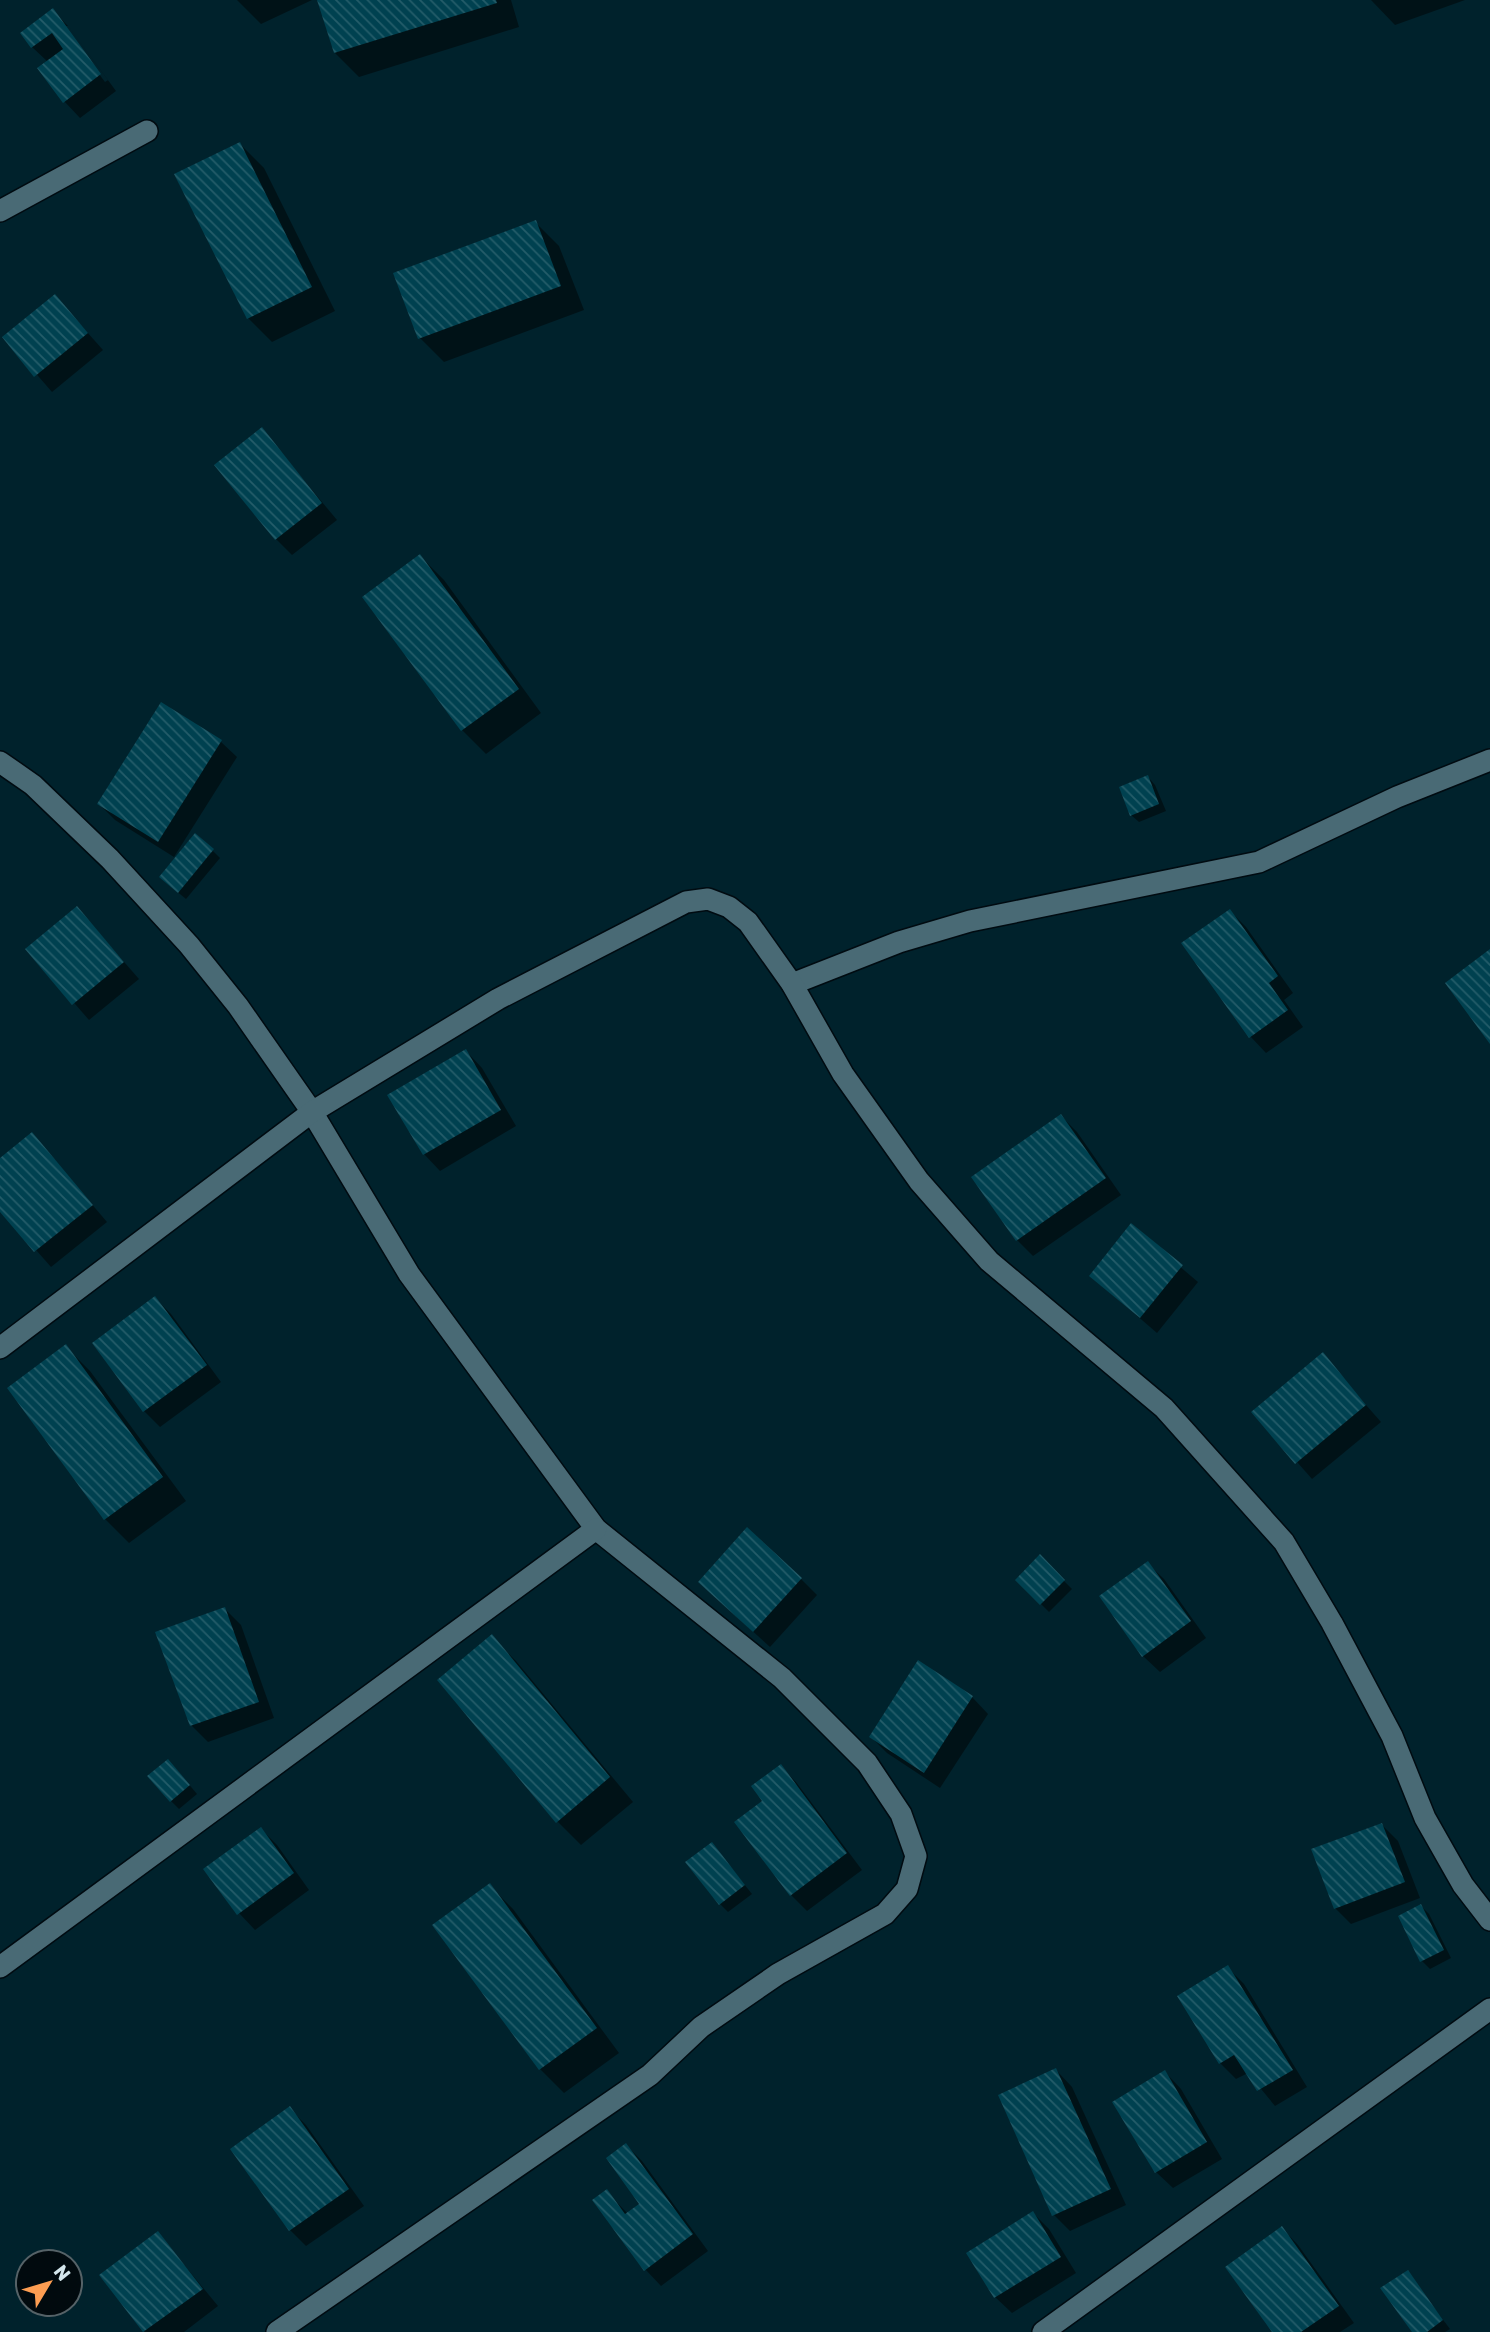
<svg xmlns="http://www.w3.org/2000/svg" width="1490" height="2332" font-family="Rubik,sans-serif">
  <style>
    .shadow { fill: #0007 }
    .building { fill: url(#building-back-hatch) }
    .lines { fill: none; stroke-linecap: round; stroke-linejoin: round }
    .minor-casing { stroke: #000b11; stroke-width: 24 }
    .minor { stroke: #496a75; stroke-width: 21 }
  </style>
  <defs>
    <pattern id="building-back-hatch" width="6" height="6" patternUnits="userSpaceOnUse" patternTransform="scale(1.75)"><rect width="6" height="6" fill="#004150"/><path d="M-1 5l2 2M0 0l6 6M5-1l2 2" fill="none" stroke="#245c69"/></pattern>
  </defs>
  <rect width="100%" height="100%" fill="#00222c"/>
  <g class="shadow">
    <polygon points="237,0 312,0 261,24"/>
    <polygon points="319,0 511,0 519,27 359,77 335,53"/>
    <polygon points="1371,0 1465,0 1395,25"/>
    <polygon points="52,10 68,26 63,26 105,82 108,80 68,26 116,91 80,118 64,101 48,62 32,47"/>
    <polygon points="240,144 264,168 335,311 272,342 248,318"/>
    <polygon points="535,222 559,246 584,310 444,362 420,338 396,274"/>
    <polygon points="55,296 103,350 52,392 5,338"/>
    <polygon points="262,430 337,520 292,555 276,539"/>
    <polygon points="420,556 444,580 541,713 486,754 462,730"/>
    <polygon points="220,741 237,757 174,857 115,820 99,804"/>
    <polygon points="1148,777 1155,785 1166,811 1139,822 1131,815"/>
    <polygon points="213,851 220,858 186,899 169,885"/>
    <polygon points="77,908 139,979 89,1020 28,950"/>
    <polygon points="1230,911 1246,927 1293,993 1284,1000 1303,1027 1266,1053 1250,1036"/>
    <polygon points="466,1051 482,1068 516,1126 440,1171 424,1154"/>
    <polygon points="1061,1116 1077,1132 1121,1195 1033,1256 1017,1240"/>
    <polygon points="32,1134 107,1222 51,1267 0,1209 0,1160"/>
    <polygon points="1132,1226 1198,1282 1157,1333 1091,1276"/>
    <polygon points="155,1298 171,1314 221,1382 160,1427 144,1411"/>
    <polygon points="66,1347 90,1371 186,1501 129,1543 105,1519"/>
    <polygon points="1322,1355 1381,1422 1312,1479 1254,1413"/>
    <polygon points="1040,1557 1072,1589 1049,1612 1017,1580"/>
    <polygon points="1147,1563 1164,1579 1206,1638 1160,1672 1143,1656"/>
    <polygon points="801,1579 817,1595 770,1647 716,1598"/>
    <polygon points="225,1609 241,1625 274,1718 208,1742 191,1725"/>
    <polygon points="492,1637 516,1661 633,1802 581,1845 557,1821"/>
    <polygon points="919,1662 972,1697 988,1714 940,1788 887,1753 871,1737"/>
    <polygon points="780,1766 796,1782 862,1870 807,1911 791,1895 764,1802"/>
    <polygon points="176,1769 197,1794 179,1809 171,1801"/>
    <polygon points="1382,1825 1398,1841 1420,1898 1351,1924 1335,1908"/>
    <polygon points="261,1829 277,1845 309,1890 255,1930 239,1913"/>
    <polygon points="712,1844 752,1894 728,1912 720,1904"/>
    <polygon points="489,1885 513,1909 619,2053 564,2093 540,2069 434,1925"/>
    <polygon points="1421,1906 1429,1914 1451,1958 1430,1969 1422,1961"/>
    <polygon points="1228,1968 1244,1984 1307,2087 1275,2106 1248,2073 1236,2079 1220,2063"/>
    <polygon points="1056,2070 1072,2087 1126,2205 1070,2231 1054,2215"/>
    <polygon points="1165,2072 1181,2089 1222,2159 1173,2188 1156,2172"/>
    <polygon points="290,2109 306,2125 364,2206 306,2246 290,2230"/>
    <polygon points="626,2145 642,2161 708,2251 661,2286 645,2269 606,2191 628,2214 642,2204"/>
    <polygon points="1033,2213 1049,2229 1076,2273 1012,2313 995,2297"/>
    <polygon points="1282,2228 1298,2245 1354,2323 1340,2332 1274,2332"/>
    <polygon points="158,2233 218,2306 184,2332 145,2332 102,2275"/>
    <polygon points="1407,2272 1450,2329 1445,2332 1414,2332"/>
  </g>
  <g class="building">
    <polygon points="317,0 496,0 497,3 334,53"/>
    <polygon points="53,8 101,74 63,103 37,68 63,49 52,33 31,48 20,33"/>
    <polygon points="240,142 312,287 247,319 174,174"/>
    <polygon points="536,220 561,286 418,339 393,273"/>
    <polygon points="55,294 88,333 34,377 2,337"/>
    <polygon points="262,427 322,503 275,540 214,465"/>
    <polygon points="420,554 519,689 461,731 362,597"/>
    <polygon points="161,702 222,740 158,842 97,804"/>
    <polygon points="1148,775 1159,804 1130,816 1119,787"/>
    <polygon points="195,833 214,849 178,893 159,877"/>
    <polygon points="77,906 124,962 72,1005 25,949"/>
    <polygon points="1230,909 1278,976 1269,983 1288,1010 1249,1038 1181,943"/>
    <polygon points="1490,949 1490,1044 1445,983"/>
    <polygon points="466,1049 501,1110 423,1155 387,1095"/>
    <polygon points="1061,1114 1106,1178 1016,1241 971,1177"/>
    <polygon points="32,1132 93,1205 34,1252 0,1212 0,1158"/>
    <polygon points="1131,1223 1183,1265 1140,1318 1089,1276"/>
    <polygon points="155,1296 207,1365 143,1412 92,1343"/>
    <polygon points="66,1344 163,1477 104,1520 7,1388"/>
    <polygon points="1323,1352 1366,1405 1295,1464 1251,1412"/>
    <polygon points="747,1527 802,1578 753,1632 698,1582"/>
    <polygon points="1040,1554 1065,1580 1040,1605 1015,1580"/>
    <polygon points="1148,1561 1191,1621 1142,1657 1099,1596"/>
    <polygon points="225,1607 259,1702 190,1726 155,1632"/>
    <polygon points="492,1634 610,1777 556,1823 437,1680"/>
    <polygon points="918,1660 973,1696 924,1773 869,1737"/>
    <polygon points="168,1759 190,1785 170,1802 147,1776"/>
    <polygon points="781,1764 847,1853 790,1896 734,1822 762,1801 751,1786"/>
    <polygon points="1382,1823 1405,1882 1334,1909 1311,1849"/>
    <polygon points="261,1827 294,1873 237,1915 203,1869"/>
    <polygon points="712,1842 745,1885 719,1905 685,1862"/>
    <polygon points="490,1883 597,2028 539,2070 432,1925"/>
    <polygon points="1421,1904 1444,1950 1420,1962 1398,1916"/>
    <polygon points="1228,1965 1293,2070 1257,2091 1234,2055 1219,2064 1177,1996"/>
    <polygon points="1056,2068 1111,2189 1052,2216 998,2095"/>
    <polygon points="1165,2070 1207,2142 1155,2173 1112,2102"/>
    <polygon points="290,2106 349,2189 289,2231 230,2149"/>
    <polygon points="626,2143 693,2234 644,2271 592,2200 607,2189 625,2214 639,2204 606,2158"/>
    <polygon points="1033,2211 1061,2257 994,2298 966,2253"/>
    <polygon points="1282,2226 1339,2306 1301,2332 1272,2332 1225,2267"/>
    <polygon points="158,2231 203,2289 143,2332 99,2275"/>
    <polygon points="1408,2270 1443,2320 1427,2332 1412,2332 1380,2288"/>
  </g>
  <g class="lines">
    <defs>
      <g id="minor">
        <polyline points="0,211 147,131"/>
        <polyline points="0,762 33,785 110,859 189,945 238,1006 312,1112 409,1274 596,1529 782,1678 867,1763 901,1814 916,1856 907,1889 885,1914 778,1974 701,2027 650,2075 277,2332"/>
        <polyline points="792,984 899,942 970,921 1259,862 1397,797 1490,760"/>
        <polyline points="0,1348 312,1112 498,999 686,902 708,899 729,907 748,922 792,984 843,1074 919,1181 989,1261 1164,1408 1284,1542 1332,1623 1392,1736 1425,1818 1463,1885 1490,1920"/>
        <polyline points="0,1967 596,1529"/>
        <polyline points="1043,2332 1490,2009"/>
      </g>
    </defs>
    <use href="#minor" class="minor-casing"/>
    <use href="#minor" class="minor"/>
  </g>
  <g transform="translate(49 2283) rotate(52)"><circle r="33" fill="#010a0e" stroke="#556267" stroke-width="2"/>
  <path d="M0-5L12 26L0 18L-12 26Z" fill="#fc9d52"/>
  <text y="-10" font-size="19" font-weight="bold" text-anchor="middle" fill="#d4e6ec">N</text>
  </g>
</svg>
